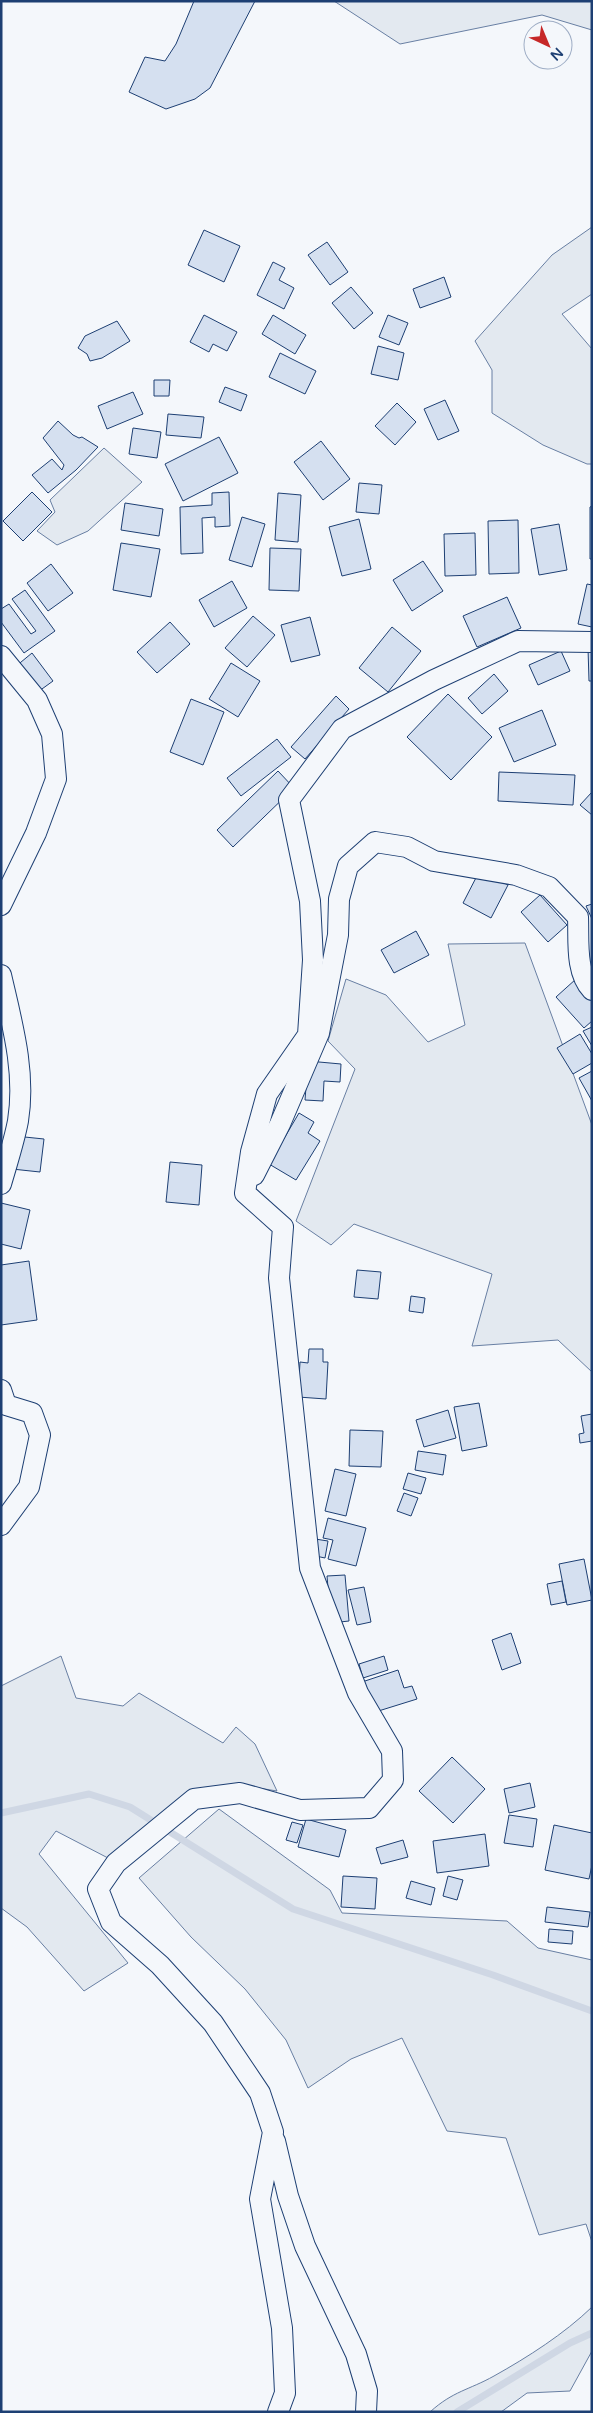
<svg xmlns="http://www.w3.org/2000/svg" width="593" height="2413" font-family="'Varela Round',sans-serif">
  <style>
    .green { fill: #e3e9f0; stroke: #687fa3 }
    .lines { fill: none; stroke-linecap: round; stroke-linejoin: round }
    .stream { stroke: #cfd7e4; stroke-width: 7 }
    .building { fill: #d5e0f0; stroke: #1d3f73 }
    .street-casing { stroke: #1d3f73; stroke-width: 22 }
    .street { stroke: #f4f7fb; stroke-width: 20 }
  </style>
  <rect width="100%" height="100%" fill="#f4f7fb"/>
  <g class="green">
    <polygon points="334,1 592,1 592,30 542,15 400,44"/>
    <polygon points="592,227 592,294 562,314 592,349 592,464 587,464 543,445 492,413 492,370 475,341 552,255"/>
    <polygon points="104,448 142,482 88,531 57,545 37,531 55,512 50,500"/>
    <polygon points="525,943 592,1125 592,1372 558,1340 472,1346 492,1274 354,1224 331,1245 296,1221 355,1069 328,1041 346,979 386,995 428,1042 465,1025 448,944"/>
    <polygon points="61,1656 76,1698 123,1706 139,1693 223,1743 236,1727 255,1744 277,1791 240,1785 108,1858 56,1831 39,1854 128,1963 84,1991 27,1927 1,1908 1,1686"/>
    <polygon points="219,1809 330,1890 342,1913 507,1921 538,1948 592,1960 592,2242 586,2224 539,2235 506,2138 447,2131 402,2038 351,2059 308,2088 286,2040 245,1989 191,1937 139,1878"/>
    <path d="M592 2307V2351L570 2391 527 2393 501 2412H430C453 2391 469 2390 494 2376 528 2357 564 2334 592 2307Z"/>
  </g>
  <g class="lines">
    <g class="stream">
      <polyline points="1,1813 89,1794 130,1807 293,1909 493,1975 592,2011"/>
      <polyline points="457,2412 570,2343 592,2333"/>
    </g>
  </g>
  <g class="building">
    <polygon points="194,1 255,1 210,88 195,99 166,109 129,92 145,57 165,61 176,44"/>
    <polygon points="204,230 240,246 224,282 188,265"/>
    <polygon points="327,242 348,272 330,285 308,255"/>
    <polygon points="273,262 285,268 279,280 294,288 284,309 257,295"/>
    <polygon points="444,277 451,297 420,308 413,289"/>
    <polygon points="351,287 373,313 354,329 332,303"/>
    <polygon points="204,315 237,332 227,351 213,344 209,352 190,342"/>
    <polygon points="273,315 306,335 295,354 262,334"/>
    <polygon points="388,315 408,323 399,345 379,337"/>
    <polygon points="117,321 130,341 102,358 90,361 87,354 78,348 85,336"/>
    <polygon points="378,346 404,353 398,380 371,374"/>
    <polygon points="280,353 316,371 305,394 269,377"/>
    <polygon points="154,380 170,380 169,396 154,396"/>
    <polygon points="225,387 247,395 241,411 219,402"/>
    <polygon points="133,392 143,414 107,429 98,406"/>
    <polygon points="445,400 459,431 438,440 424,409"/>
    <polygon points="397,403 416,422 395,445 375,426"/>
    <polygon points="168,414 204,417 201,438 166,435"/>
    <polygon points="58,421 73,435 79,438 82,437 98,447 76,470 48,493 32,475 52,459 62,470 64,465 43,438"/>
    <polygon points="133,428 161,432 157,458 129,454"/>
    <polygon points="219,437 238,473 183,501 165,464"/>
    <polygon points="321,441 350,479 323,500 294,462"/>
    <polygon points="359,483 382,485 379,514 356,512"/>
    <polygon points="32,492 52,512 23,541 3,521"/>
    <polygon points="229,492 230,526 215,527 215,517 202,518 203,553 181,554 180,507 212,505 212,493"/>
    <polygon points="278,493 301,495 298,542 275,540"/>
    <polygon points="125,503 163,509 159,536 121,530"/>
    <polygon points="592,506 592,559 590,559 590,507"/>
    <polygon points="242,517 265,524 252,567 229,560"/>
    <polygon points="359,519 371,569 342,576 329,527"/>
    <polygon points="518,520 519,573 489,574 488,521"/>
    <polygon points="559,524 567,570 539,575 531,529"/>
    <polygon points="475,533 476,575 445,576 444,534"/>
    <polygon points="121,543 160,549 151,597 113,590"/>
    <polygon points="270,548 301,549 299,591 269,590"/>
    <polygon points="423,561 443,591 412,611 393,580"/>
    <polygon points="51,564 73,593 48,611 27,583"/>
    <polygon points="232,581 247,608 214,627 199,600"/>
    <polygon points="587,584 592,585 592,627 578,624"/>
    <polygon points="25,590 55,631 24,653 1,622 1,609 9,604 31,634 36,631 12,599"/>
    <polygon points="507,597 521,628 477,647 463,616"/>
    <polygon points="253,616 275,635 247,667 225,648"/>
    <polygon points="310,617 320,655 291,662 281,625"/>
    <polygon points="170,622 190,644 157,673 137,652"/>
    <polygon points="392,627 421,651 388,692 359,668"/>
    <polygon points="588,648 592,648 592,681 589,681"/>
    <polygon points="561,651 570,671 538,685 529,665"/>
    <polygon points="32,653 53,681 35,694 15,667"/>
    <polygon points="231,663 260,681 238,717 209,699"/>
    <polygon points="494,674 508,691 482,714 468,698"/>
    <polygon points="448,694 492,737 451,780 407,737"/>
    <polygon points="336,696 349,709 305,759 291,747"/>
    <polygon points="191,699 224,712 203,765 170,752"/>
    <polygon points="542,710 556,745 514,762 499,728"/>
    <polygon points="277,739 291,757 241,796 227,778"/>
    <polygon points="278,771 294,788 233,847 217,830"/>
    <polygon points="499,772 575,775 573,805 498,801"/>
    <polygon points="592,792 592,815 580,805"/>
    <polygon points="480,870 508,885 491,918 463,903"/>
    <polygon points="540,895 567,925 548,942 521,912"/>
    <polygon points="592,904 592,919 586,906"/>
    <polygon points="416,931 429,955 394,973 381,950"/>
    <polygon points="576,979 592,996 592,1021 584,1028 556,997"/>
    <polygon points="592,1027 592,1046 583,1031"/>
    <polygon points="580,1034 592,1054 592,1063 573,1074 557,1048"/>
    <polygon points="308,1061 341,1064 340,1082 324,1081 323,1101 305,1100"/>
    <polygon points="592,1071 592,1101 579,1078"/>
    <polygon points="299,1113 314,1122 308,1133 320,1141 296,1180 269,1164"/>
    <polygon points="15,1136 44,1139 40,1172 12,1169"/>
    <polygon points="170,1162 202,1165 199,1205 166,1202"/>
    <polygon points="1,1203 30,1210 21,1249 1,1244"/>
    <polygon points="29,1261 37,1320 1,1325 1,1265"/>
    <polygon points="357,1270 381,1272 378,1299 354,1297"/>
    <polygon points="411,1296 425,1298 423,1313 409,1311"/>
    <polygon points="309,1349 323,1349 323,1362 328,1362 326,1399 298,1397 300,1362 308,1363"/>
    <polygon points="479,1403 487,1446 462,1451 454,1407"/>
    <polygon points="448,1410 456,1438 424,1447 416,1420"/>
    <polygon points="592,1414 592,1441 580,1443 579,1434 584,1433 581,1416"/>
    <polygon points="350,1430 383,1431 381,1467 349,1466"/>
    <polygon points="418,1451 446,1455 443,1475 415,1470"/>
    <polygon points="335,1469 356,1474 346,1516 325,1511"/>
    <polygon points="408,1473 426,1478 421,1494 403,1489"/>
    <polygon points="404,1493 418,1498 411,1516 397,1511"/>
    <polygon points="328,1518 366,1528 356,1566 328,1559 333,1540 323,1538"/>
    <polygon points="315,1539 328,1541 325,1558 311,1555"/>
    <polygon points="584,1559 592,1600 567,1605 559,1564"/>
    <polygon points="345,1575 349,1621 331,1623 327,1576"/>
    <polygon points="562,1581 566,1602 551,1605 547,1584"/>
    <polygon points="364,1587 371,1622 357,1625 348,1590"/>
    <polygon points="511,1633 521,1663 502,1670 492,1640"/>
    <polygon points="384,1656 388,1670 363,1678 359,1664"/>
    <polygon points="398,1670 404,1688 412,1686 417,1699 372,1713 362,1682"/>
    <polygon points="452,1757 485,1789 453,1823 419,1791"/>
    <polygon points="530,1783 535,1807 509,1813 504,1789"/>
    <polygon points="509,1815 537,1819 533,1847 504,1843"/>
    <polygon points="306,1819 346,1830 339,1857 298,1847"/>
    <polygon points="292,1822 303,1825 297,1843 286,1840"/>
    <polygon points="554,1825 592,1833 592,1865 589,1879 545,1870"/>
    <polygon points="485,1834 489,1866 437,1873 433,1841"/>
    <polygon points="403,1840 408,1857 381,1864 376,1848"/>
    <polygon points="343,1876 377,1878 375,1909 341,1907"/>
    <polygon points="448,1876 463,1880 457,1900 443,1896"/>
    <polygon points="411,1881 435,1888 431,1905 406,1898"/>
    <polygon points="547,1907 590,1912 588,1927 545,1922"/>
    <polygon points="549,1929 573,1931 572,1944 548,1942"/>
  </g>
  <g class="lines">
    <defs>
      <g id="street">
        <polyline points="1,656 37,700 52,734 56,779 36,833 1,905"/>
        <path d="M1 975C12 1023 26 1072 18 1121 14 1142 7 1163 1 1184"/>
        <path d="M254 1175 280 1124 319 1033 338 935 339 899 348 866 375 842 407 847 434 861 516 875 549 887 578 917C579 940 575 972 592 990"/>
        <polyline points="1,1390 6,1405 32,1413 40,1435 29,1487 1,1525"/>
        <polyline points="275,2141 288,2196 305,2246 356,2354 367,2391 366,2412"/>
        <polyline points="278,2412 285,2393 282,2328 260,2199 273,2132 260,2093 213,2023 160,1965 111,1922 98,1889 116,1863 194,1799 240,1793 300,1810 369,1808 393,1780 392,1751 358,1693 310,1568 279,1278 283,1227 245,1193 251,1152 267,1094 308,1035 313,960 310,901 289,800 342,729 434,680 518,641 592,642"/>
      </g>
    </defs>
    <use href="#street" class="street-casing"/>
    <use href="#street" class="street"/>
  </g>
  <rect width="593" height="2413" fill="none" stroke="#1d3f73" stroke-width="5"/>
  <g transform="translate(548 45) rotate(136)"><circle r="24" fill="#f4f7fb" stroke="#9eadc5"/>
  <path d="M0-4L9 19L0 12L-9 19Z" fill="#c62828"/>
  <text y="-8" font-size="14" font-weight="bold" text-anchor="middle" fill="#1d3f73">N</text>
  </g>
</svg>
